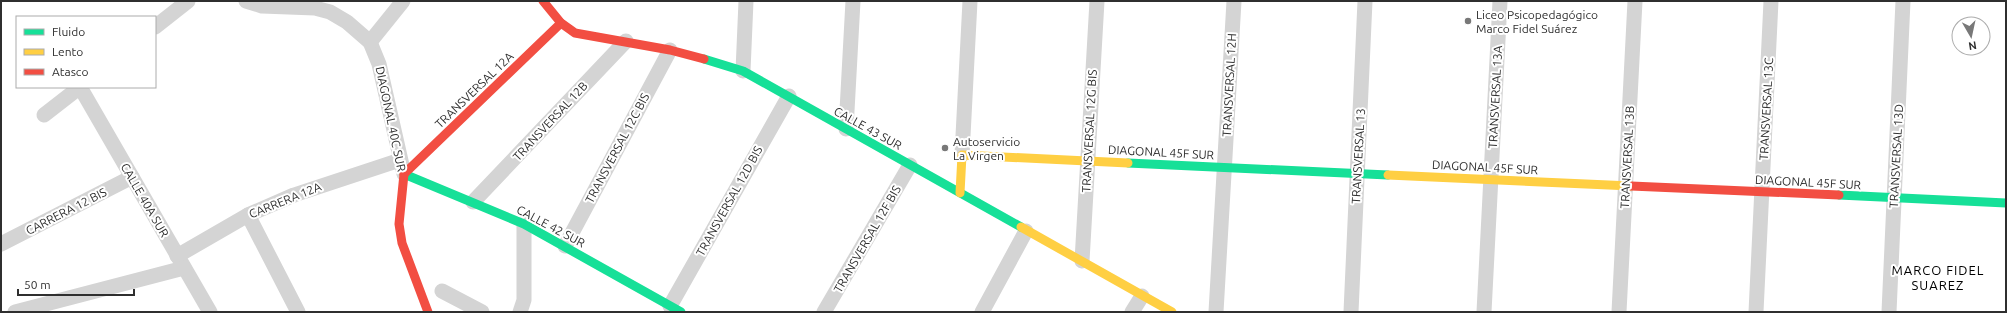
<svg xmlns="http://www.w3.org/2000/svg" width="2007" height="313" font-family="Ubuntu,sans-serif">
  <style>
    .lines { fill: none; stroke-linecap: round; stroke-linejoin: round }
    .street { stroke: #d4d4d4; stroke-width: 15 }
    .fast { stroke: #16e098; stroke-width: 9 }
    .slow { stroke: #ffcf43; stroke-width: 9 }
    .jam { stroke: #f24e42; stroke-width: 9 }
    .poi-dot { fill: #787878; stroke: #fff; stroke-width: 1.5 }
    .labels { text-anchor: middle; dominant-baseline: central; stroke-width: 4; stroke-linejoin: round; paint-order: stroke }
    .poi-label { font-size: 12px; fill: #2f2f2f; stroke: #fff; text-anchor: start }
    .street-label { font-size: 12px; fill: #2f2f2f; stroke: #fff }
    .neighbourhood-label { font-size: 13px; letter-spacing: 1px; fill: #000; stroke: #fff }
  </style>
  <rect width="100%" height="100%" fill="#fff"/>
  <g class="lines">
    <g class="street">
      <polyline points="246,1 262,6 315,8 330,12 347,22 370,42 379,64 404,174"/>
      <polyline points="155,27 188,1"/>
      <polyline points="370,42 403,1"/>
      <polyline points="743,71 746,1"/>
      <polyline points="80,87 210,312"/>
      <polyline points="44,115 80,87"/>
      <polyline points="846,129 853,1"/>
      <polyline points="962,155 970,1"/>
      <polyline points="473,202 626,41"/>
      <polyline points="248,215 298,312"/>
      <polyline points="1,244 132,177"/>
      <polyline points="565,246 670,50"/>
      <polyline points="177,256 248,215 294,195 400,160"/>
      <polyline points="1082,261 1097,1"/>
      <polyline points="442,291 482,312"/>
      <polyline points="670,306 789,96"/>
      <polyline points="15,312 184,268"/>
      <polyline points="520,312 524,300 524,224"/>
      <polyline points="824,312 910,165"/>
      <polyline points="982,312 1026,231"/>
      <polyline points="1132,312 1142,296"/>
      <polyline points="1216,312 1234,1"/>
      <polyline points="1351,312 1365,1"/>
      <polyline points="1484,312 1500,1"/>
      <polyline points="1619,312 1635,1"/>
      <polyline points="1756,312 1771,1"/>
      <polyline points="1889,312 1903,1"/>
    </g>
    <g class="fast">
      <polyline points="704,59 743,71 1021,227"/>
      <polyline points="1128,163 1388,175"/>
      <polyline points="404,174 524,224 681,312"/>
      <polyline points="1839,195 2006,203"/>
    </g>
    <g class="slow">
      <polyline points="1388,175 1631,186"/>
      <polyline points="960,193 962,155 1128,163"/>
      <polyline points="1021,227 1172,312"/>
    </g>
    <g class="jam">
      <polyline points="543,1 561,23 575,33 670,50 704,59"/>
      <polyline points="404,174 561,23"/>
      <polyline points="404,174 399,224 402,243 428,312"/>
      <polyline points="1631,186 1839,195"/>
    </g>
  </g>
  <g class="poi-dot">
    <circle cx="1468" cy="21" r="4"/>
    <circle cx="945" cy="148" r="4"/>
  </g>
  <g class="labels">
    <g class="poi-label">
      <text x="1476" y="14">Liceo Psicopedagógico<tspan x="1476" dy="14">Marco Fidel Suárez</tspan></text>
      <text x="953" y="141">Autoservicio<tspan x="953" dy="14">La Virgen</tspan></text>
    </g>
    <g class="street-label">
      <text transform="translate(1229 85) rotate(-87)">TRANSVERSAL 12H</text>
      <text transform="translate(474 90) rotate(-44)">TRANSVERSAL 12A</text>
      <text transform="translate(1495 97) rotate(-87)">TRANSVERSAL 13A</text>
      <text transform="translate(1766 109) rotate(-87)">TRANSVERSAL 13C</text>
      <text transform="translate(391 119) rotate(78)">DIAGONAL 40C SUR</text>
      <text transform="translate(550 121) rotate(-47)">TRANSVERSAL 12B</text>
      <text transform="translate(868 128) rotate(29)">CALLE 43 SUR</text>
      <text transform="translate(1089 131) rotate(-87)">TRANSVERSAL 12G BIS</text>
      <text transform="translate(617 148) rotate(-62)">TRANSVERSAL 12C BIS</text>
      <text transform="translate(1161 152) rotate(3)">DIAGONAL 45F SUR</text>
      <text transform="translate(1358 156) rotate(-87)">TRANSVERSAL 13</text>
      <text transform="translate(1896 156) rotate(-87)">TRANSVERSAL 13D</text>
      <text transform="translate(1627 157) rotate(-87)">TRANSVERSAL 13B</text>
      <text transform="translate(1485 167) rotate(3)">DIAGONAL 45F SUR</text>
      <text transform="translate(1808 182) rotate(3)">DIAGONAL 45F SUR</text>
      <text transform="translate(145 200) rotate(60)">CALLE 40A SUR</text>
      <text transform="translate(285 200) rotate(-22)">CARRERA 12A</text>
      <text transform="translate(729 201) rotate(-61)">TRANSVERSAL 12D BIS</text>
      <text transform="translate(66 211) rotate(-27)">CARRERA 12 BIS</text>
      <text transform="translate(551 226) rotate(28)">CALLE 42 SUR</text>
      <text transform="translate(867 239) rotate(-60)">TRANSVERSAL 12F BIS</text>
    </g>
    <g class="neighbourhood-label">
      <text x="1938" y="270">MARCO FIDEL<tspan x="1938" dy="15">SUAREZ</tspan></text>
    </g>
  </g>
  <rect width="2007" height="313" fill="none" stroke="#2f2f2f" stroke-width="4"/>
  <rect x="16" y="16" width="140" height="72" fill="#ffffff" stroke="#acacac"/>
  <rect x="24" y="29" width="20" height="6" fill="#16e098" stroke="#acacac"/>
  <text x="52" y="36" font-size="12" fill="#2f2f2f">Fluido</text>
  <rect x="24" y="49" width="20" height="6" fill="#ffcf43" stroke="#acacac"/>
  <text x="52" y="56" font-size="12" fill="#2f2f2f">Lento</text>
  <rect x="24" y="69" width="20" height="6" fill="#f24e42" stroke="#acacac"/>
  <text x="52" y="76" font-size="12" fill="#2f2f2f">Atasco</text>
  <g transform="translate(1971 36) rotate(171)"><circle r="19" fill="#ffffff" stroke="#acacac"/>
  <path d="M0-3L7 15L0 10L-7 15Z" fill="#787878"/>
  <text y="-6" font-size="11" font-weight="bold" text-anchor="middle" fill="#2f2f2f">N</text>
  </g>
  <path d="M18 289v6h116v-6" fill="none" stroke="#2f2f2f" stroke-width="2"/>
  <text x="24" y="289" font-size="12" fill="#2f2f2f" stroke="#ffffff" stroke-width="3" paint-order="stroke">50 m</text>
</svg>
